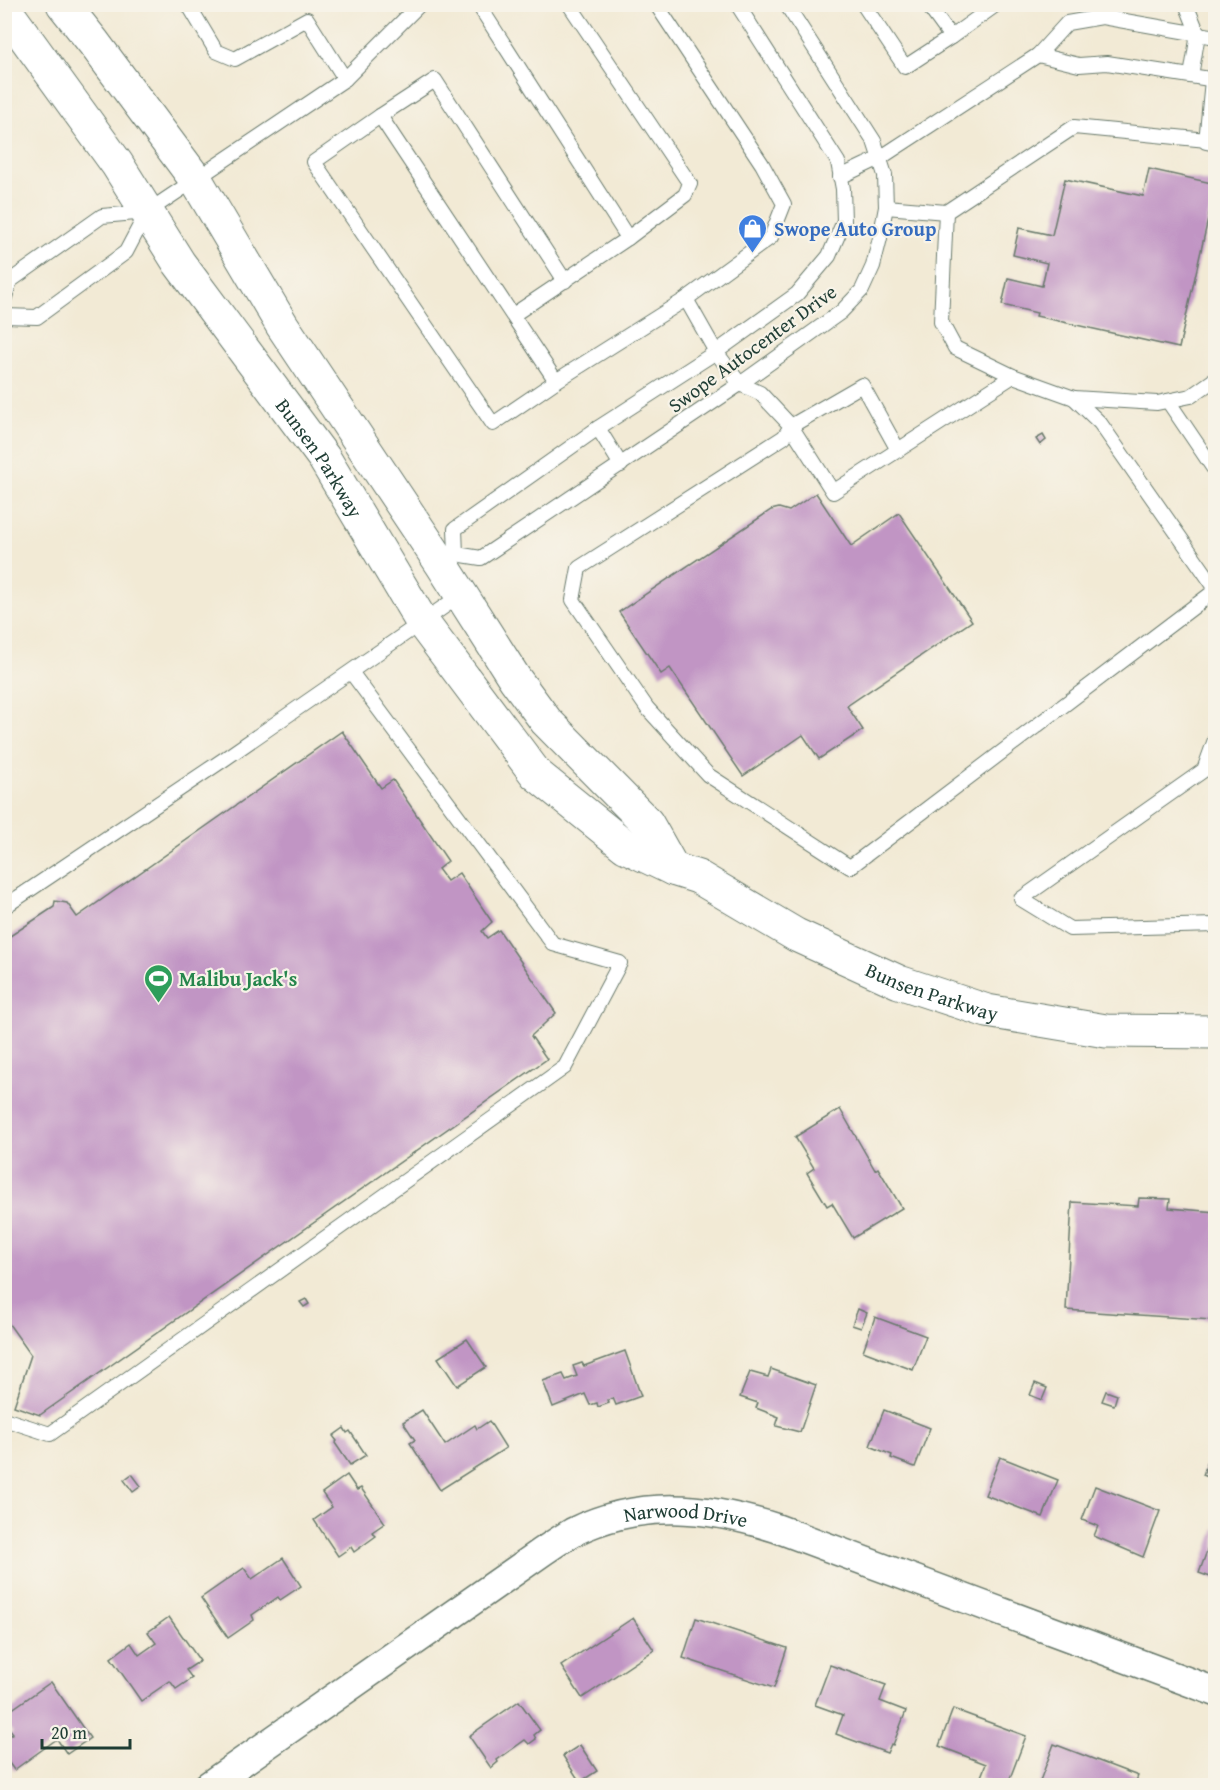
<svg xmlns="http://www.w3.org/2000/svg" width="1220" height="1790" font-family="'Gentium Book Plus',serif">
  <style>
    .building { fill: #c195c4 }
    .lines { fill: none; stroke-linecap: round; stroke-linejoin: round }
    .lane-casing { stroke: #697a6c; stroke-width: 16 }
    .street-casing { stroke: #697a6c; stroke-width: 31 }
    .secondary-casing { stroke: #697a6c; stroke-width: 35 }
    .lane { stroke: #fff; stroke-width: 14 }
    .street { stroke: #fff; stroke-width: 28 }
    .secondary { stroke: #fff; stroke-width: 33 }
    .labels { text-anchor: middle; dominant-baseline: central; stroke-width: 4.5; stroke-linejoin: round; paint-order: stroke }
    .shop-label { font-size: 20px; font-weight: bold; fill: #366cbe; stroke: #f7f3e8; text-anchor: start }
    .street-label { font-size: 20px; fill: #1f3d34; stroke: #f7f3e8 }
    .leisure-label { font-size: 20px; font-weight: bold; fill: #27864d; stroke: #f7f3e8; text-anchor: start }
  </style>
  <rect width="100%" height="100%" fill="#f7f3e8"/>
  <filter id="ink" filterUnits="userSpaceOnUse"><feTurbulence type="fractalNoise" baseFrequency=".0167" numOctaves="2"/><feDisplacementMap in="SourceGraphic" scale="12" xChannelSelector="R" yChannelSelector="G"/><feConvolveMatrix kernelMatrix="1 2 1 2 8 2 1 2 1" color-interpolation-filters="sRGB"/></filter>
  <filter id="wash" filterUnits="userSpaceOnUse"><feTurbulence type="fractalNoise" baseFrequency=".008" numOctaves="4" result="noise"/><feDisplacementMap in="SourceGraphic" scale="24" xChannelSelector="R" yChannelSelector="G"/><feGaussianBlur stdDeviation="1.35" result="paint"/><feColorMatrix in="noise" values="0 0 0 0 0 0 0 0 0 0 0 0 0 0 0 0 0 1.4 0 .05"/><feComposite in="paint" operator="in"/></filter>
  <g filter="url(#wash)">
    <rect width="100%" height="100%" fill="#f2ead5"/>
    <g id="blocks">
      <g class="building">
        <polygon points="1149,169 1216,184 1179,348 1036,316 1037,313 1002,305 1008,278 1042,286 1047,263 1013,255 1019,228 1052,235 1065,179 1143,196"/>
        <polygon points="1043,435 1046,440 1040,445 1036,439"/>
        <polygon points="816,493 851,546 899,513 972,621 847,706 863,730 819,759 803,735 743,776 670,668 661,674 619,612 771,510 779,508 789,511"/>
        <polygon points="342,731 381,788 393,780 448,861 438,869 447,881 459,873 492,922 482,931 487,938 499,930 556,1013 531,1036 547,1059 40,1415 14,1406 31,1355 4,1317 4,940 54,907 55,901 67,903 77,917"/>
        <polygon points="840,1109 875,1170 878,1168 902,1208 853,1238 832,1203 827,1206 807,1173 814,1168 795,1137"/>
        <polygon points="1139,1198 1170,1199 1169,1208 1216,1212 1216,1272 1212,1320 1066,1310 1072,1202 1138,1206"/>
        <polygon points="306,1299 309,1304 304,1307 300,1302"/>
        <polygon points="858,1309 867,1313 861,1328 852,1325"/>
        <polygon points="875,1317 926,1336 913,1370 863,1351"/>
        <polygon points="467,1339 486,1367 457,1386 438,1358"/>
        <polygon points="625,1351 641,1396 616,1405 613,1398 608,1400 609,1403 598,1407 597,1403 590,1405 585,1394 553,1407 543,1381 563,1374 566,1380 577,1376 573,1366 582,1363 584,1366"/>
        <polygon points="771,1369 816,1385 800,1432 776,1426 779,1417 756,1408 758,1403 740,1397 750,1372 768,1377"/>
        <polygon points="1035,1383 1047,1388 1042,1400 1030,1395"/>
        <polygon points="1106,1391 1117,1395 1114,1405 1102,1401"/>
        <polygon points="422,1410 445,1445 475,1425 477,1429 489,1421 506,1448 440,1490 410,1443 415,1440 403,1422"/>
        <polygon points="884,1410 930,1428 915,1467 891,1458 892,1455 870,1446"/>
        <polygon points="344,1428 347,1433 350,1431 366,1455 350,1465 335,1443 337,1441 333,1436"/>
        <polygon points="1213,1446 1216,1447 1216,1480 1203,1475"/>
        <polygon points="1000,1457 1058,1480 1043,1517 985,1495"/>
        <polygon points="132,1474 141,1486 133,1492 124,1480"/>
        <polygon points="347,1475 357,1490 361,1488 385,1523 372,1532 376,1536 354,1552 351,1547 338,1556 314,1520 332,1507 322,1493"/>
        <polygon points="1095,1486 1160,1511 1143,1557 1094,1536 1098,1526 1082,1520"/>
        <polygon points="1215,1529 1216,1529 1216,1579 1199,1573"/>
        <polygon points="283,1558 301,1586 280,1600 278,1597 252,1615 254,1620 228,1638 201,1598 244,1568 252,1579"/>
        <polygon points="169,1617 200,1661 186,1670 192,1678 176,1689 170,1681 141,1701 111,1658 131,1643 139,1655 156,1643 148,1632"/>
        <polygon points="633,1618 654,1650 582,1698 561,1666"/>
        <polygon points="696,1618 787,1648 774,1688 683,1658"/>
        <polygon points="830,1665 886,1685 880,1701 906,1711 893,1745 891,1744 887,1753 836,1734 843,1715 815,1705"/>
        <polygon points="51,1682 90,1738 67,1754 57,1739 14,1770 4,1756 4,1739 13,1733 4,1722 4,1715"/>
        <polygon points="519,1701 540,1730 534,1735 536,1739 529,1744 525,1740 497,1760 498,1762 491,1768 469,1736"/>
        <polygon points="953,1709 1026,1736 1007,1786 998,1786 980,1779 986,1764 939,1746"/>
        <polygon points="1054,1744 1138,1776 1134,1786 1038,1786"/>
        <polygon points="580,1745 597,1771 580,1782 563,1756"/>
      </g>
    </g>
  </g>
  <g filter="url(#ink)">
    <use href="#blocks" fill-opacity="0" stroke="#697a6c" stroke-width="1.5"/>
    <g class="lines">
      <defs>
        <g id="lane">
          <polyline points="188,4 216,51 235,59 307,19 345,79"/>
          <polyline points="478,4 628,238"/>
          <polyline points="863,4 905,67 951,37 927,4"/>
          <polyline points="1186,4 1198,34 1191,76"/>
          <polyline points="951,37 997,4"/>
          <polyline points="1216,37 1102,17 1067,23 1038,55 1079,65 1107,63 1216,80"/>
          <polyline points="1212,80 1206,142 1216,144"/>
          <polyline points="380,116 556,381 686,299 771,237 784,204 762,164 656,4"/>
          <polyline points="840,177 880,158 1038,55"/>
          <polyline points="886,207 946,212 941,322 955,348 1013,376 1074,398 1100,423 1216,589"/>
          <polyline points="946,212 1074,127 1207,140"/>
          <polyline points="686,299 716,352 740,384 760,393 791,426 784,437 579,568 573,600 647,708 708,775 850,867 1216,590"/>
          <polyline points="4,300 10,281 102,216 147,212 345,79 420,4"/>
          <polyline points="513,315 628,238 685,195 690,184 569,4"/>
          <polyline points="4,316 37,317 126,252 146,214"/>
          <polyline points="556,381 493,424 314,162 380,116 435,80 565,281"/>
          <polyline points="1074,398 1157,403 1191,396 1214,380 1216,376"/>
          <polyline points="1168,401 1216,472"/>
          <polyline points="598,428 621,465"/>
          <polyline points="898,450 862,385 791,426 833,492 1013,376"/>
          <polyline points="456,554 455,529 598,428 716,352 797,294 829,256 844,221 843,189 838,162 737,4"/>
          <polyline points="442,563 456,554 481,558 740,384 841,312 862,290 873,266 880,238 886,207 885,175 874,141 786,4"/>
          <polyline points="1216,737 1204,770 1021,899 1070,929 1216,925"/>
          <polyline points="4,907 223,760 461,595"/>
          <polyline points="4,1419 50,1434 565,1067 620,963 553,944 351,672"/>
        </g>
        <g id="street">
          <path id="s1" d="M208 1786 542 1552C552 1545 563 1538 573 1532 640 1499 707 1506 776 1528L1216 1692"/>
        </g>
        <g id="secondary">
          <polyline points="63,4 94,43 196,180 282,325 441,563 515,679 546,721 647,823 673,869"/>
          <path id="s2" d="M4 8 117 164 179 263 324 458 422 622 536 774 625 846 673 869 698 877 796 935 899 982 987 1011 1106 1031 1216 1032"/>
        </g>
      </defs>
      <use href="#lane" class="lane-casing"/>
      <use href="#street" class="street-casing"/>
      <use href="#secondary" class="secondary-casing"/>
      <use href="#lane" class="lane"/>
      <use href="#street" class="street"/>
      <use href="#secondary" class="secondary"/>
    </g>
  </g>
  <defs>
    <symbol id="shop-pin" viewBox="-11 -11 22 30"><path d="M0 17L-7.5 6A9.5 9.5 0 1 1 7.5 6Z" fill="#3f7fe0" stroke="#f7f3e8"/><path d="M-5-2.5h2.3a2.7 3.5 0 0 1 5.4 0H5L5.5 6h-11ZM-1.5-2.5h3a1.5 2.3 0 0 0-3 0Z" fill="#fff"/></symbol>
    <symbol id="stadium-pin" viewBox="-11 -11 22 30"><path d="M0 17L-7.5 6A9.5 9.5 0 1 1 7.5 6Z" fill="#2e9e5b" stroke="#f7f3e8"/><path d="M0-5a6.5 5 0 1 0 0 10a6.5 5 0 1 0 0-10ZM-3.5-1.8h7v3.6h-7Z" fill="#fff"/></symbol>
  </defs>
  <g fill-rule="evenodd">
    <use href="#shop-pin" x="736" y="212" width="33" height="45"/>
    <use href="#stadium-pin" x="142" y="962" width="33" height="45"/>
  </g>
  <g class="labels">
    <g class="shop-label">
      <text x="774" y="228">Swope Auto Group</text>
    </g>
    <g class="street-label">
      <text transform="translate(752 348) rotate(-36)">Swope Autocenter Drive</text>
      <text stroke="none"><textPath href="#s2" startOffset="550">Bunsen Parkway</textPath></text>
      <text stroke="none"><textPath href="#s2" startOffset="1389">Bunsen Parkway</textPath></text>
      <text stroke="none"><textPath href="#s1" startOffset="561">Narwood Drive</textPath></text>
    </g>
    <g class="leisure-label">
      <text x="179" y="978">Malibu Jack's</text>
    </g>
  </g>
  <rect width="1220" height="1790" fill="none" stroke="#f7f3e8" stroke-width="24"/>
  <path d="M42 1739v9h88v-9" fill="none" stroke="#1f3d34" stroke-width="3"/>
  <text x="51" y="1739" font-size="18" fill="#1f3d34" stroke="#f7f3e8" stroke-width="4.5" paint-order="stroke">20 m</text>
</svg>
